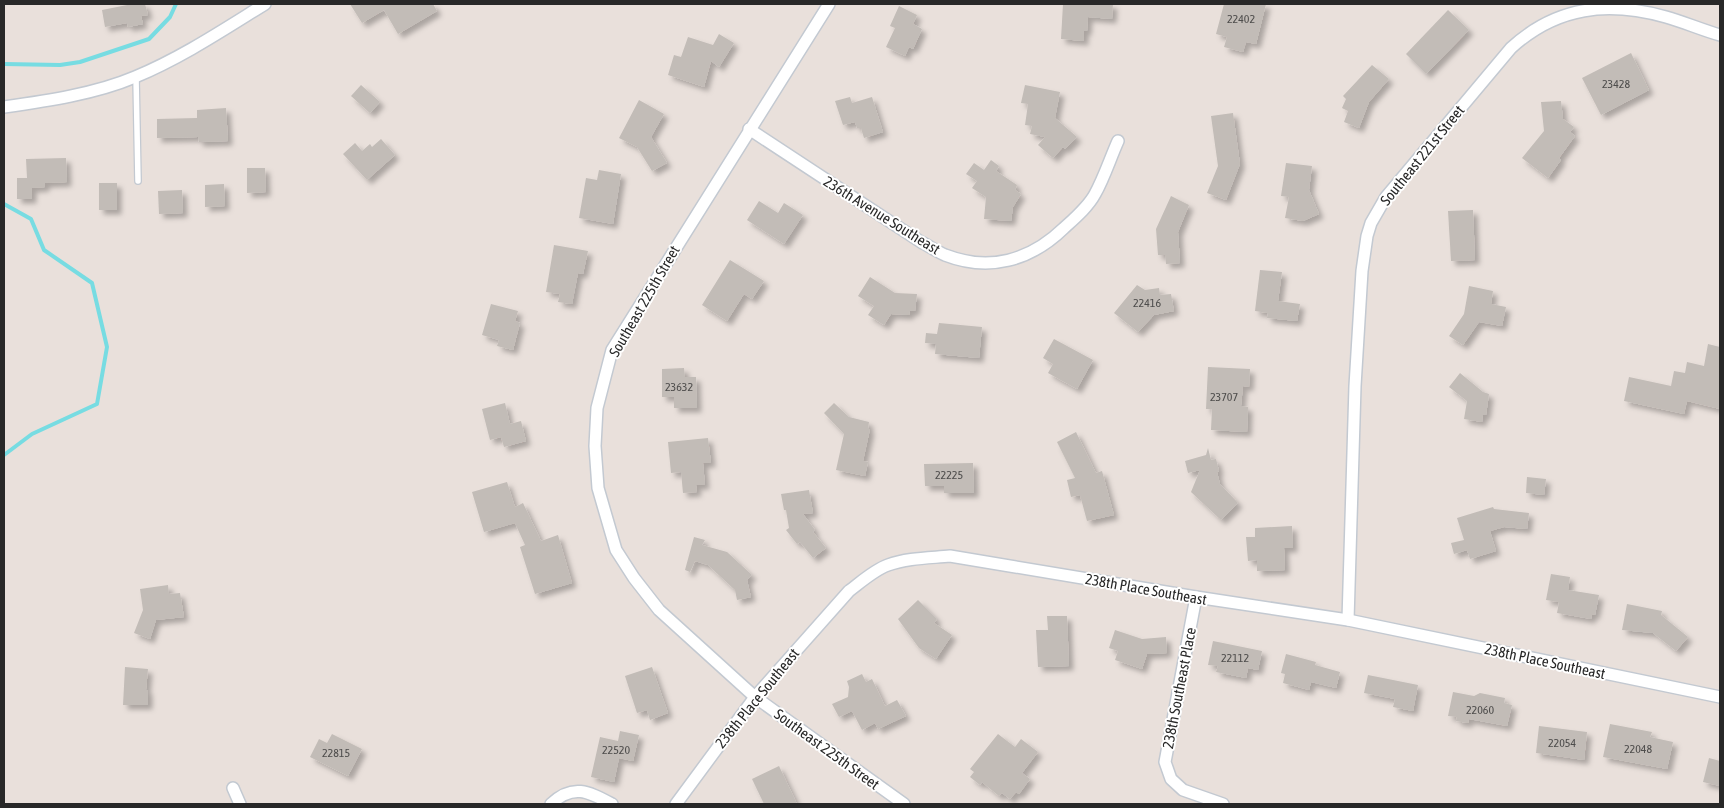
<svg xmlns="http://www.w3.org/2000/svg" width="1724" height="808" font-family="'Asap Condensed',sans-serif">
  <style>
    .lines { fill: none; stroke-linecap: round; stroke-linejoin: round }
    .stream { stroke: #77dce2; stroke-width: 4 }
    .building { fill: #c2bcb7; filter: url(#shadow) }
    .lane-casing { stroke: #c3c9d1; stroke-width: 8 }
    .street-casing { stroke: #c3c9d1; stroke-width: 14 }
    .lane { stroke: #fff; stroke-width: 5.5 }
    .street { stroke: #fff; stroke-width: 11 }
    .labels { text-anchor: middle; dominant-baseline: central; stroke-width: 4; stroke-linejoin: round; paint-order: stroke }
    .number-label { font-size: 12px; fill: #4e4d4c }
    .street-label { font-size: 15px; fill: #282828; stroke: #fff }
  </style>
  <defs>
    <filter id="shadow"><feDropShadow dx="4.5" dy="4.5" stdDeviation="2.5" flood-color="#0004"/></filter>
  </defs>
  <rect width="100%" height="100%" fill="#e9e0db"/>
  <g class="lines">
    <g class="stream">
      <polyline points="4,64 60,65 80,62 149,39 170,17 176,4"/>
      <polyline points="4,204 31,219 44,250 92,283 107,347 97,404 32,434 4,455"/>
    </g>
  </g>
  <g class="building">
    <polygon points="132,4 145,4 148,15 141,16 143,24 128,27 127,23 105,27 102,10"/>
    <polygon points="350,4 433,4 437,11 398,34 384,10 362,23"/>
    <polygon points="1063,4 1113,4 1112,19 1088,17 1087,31 1084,31 1084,41 1061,39"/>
    <polygon points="1224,4 1266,4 1256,44 1246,42 1243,52 1224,47 1227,37 1216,34"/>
    <polygon points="899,6 917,15 913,24 922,29 913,49 909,47 905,56 886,47 895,28 890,26"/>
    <polygon points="1448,10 1469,30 1426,74 1406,54"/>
    <polygon points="719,34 734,43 719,67 711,61 704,87 668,75 674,55 681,57 688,37 713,45"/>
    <polygon points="1631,53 1649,90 1601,115 1582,78"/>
    <polygon points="1372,65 1389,79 1369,102 1359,128 1344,122 1348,111 1342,108 1346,99 1343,96"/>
    <polygon points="361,85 380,102 370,113 351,96"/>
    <polygon points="1025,85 1060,92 1055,118 1077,137 1065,149 1063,147 1053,158 1038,145 1045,137 1030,134 1032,126 1025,125 1028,104 1021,103"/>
    <polygon points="850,97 852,103 872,97 883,132 864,138 861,128 857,128 855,122 843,125 835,101"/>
    <polygon points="639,100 664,114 651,137 667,163 652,171 637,147 619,138"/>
    <polygon points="1561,101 1563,119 1574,127 1570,132 1575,136 1559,158 1561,160 1548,178 1522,158 1544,131 1541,102"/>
    <polygon points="226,108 228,141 199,142 198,137 157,138 157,119 197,118 197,110"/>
    <polygon points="1233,113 1240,164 1226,200 1207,193 1218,166 1211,116"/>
    <polygon points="381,139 395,155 367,180 343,154 355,143 362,151 370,144 372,147"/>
    <polygon points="66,158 67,182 45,183 45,187 32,188 32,199 17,199 17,178 27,178 26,159"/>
    <polygon points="991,160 999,166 996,171 1017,185 1015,190 1021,194 1013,207 1011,221 984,219 986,197 972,188 977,181 966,174 974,163 984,170"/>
    <polygon points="1286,163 1312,166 1309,190 1319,214 1303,221 1285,218 1289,197 1281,196"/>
    <polygon points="247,168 265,168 266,192 247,193"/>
    <polygon points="599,170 621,174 613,224 579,218 586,178 597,180"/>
    <rect x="99" y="183" width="18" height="27"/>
    <polygon points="224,184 225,206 205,207 205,185"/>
    <polygon points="182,190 183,213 159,214 158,191"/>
    <polygon points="1171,196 1189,205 1178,232 1180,263 1166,264 1165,255 1158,255 1156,229"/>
    <polygon points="759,201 778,213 784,203 803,215 784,244 747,220"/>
    <polygon points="1473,210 1475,260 1451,261 1448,211"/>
    <polygon points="554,245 588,251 583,274 578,273 572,304 558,302 560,294 546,292"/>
    <polygon points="730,260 764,281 752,299 744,294 727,321 702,305"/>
    <polygon points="1260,270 1282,272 1278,301 1300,304 1297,321 1267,318 1268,313 1255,311"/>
    <polygon points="870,277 895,293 917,294 915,311 910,311 909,315 891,314 884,325 868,315 874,306 858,296"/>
    <polygon points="1137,285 1145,290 1159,288 1160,295 1171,294 1174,311 1154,315 1138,332 1114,313"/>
    <polygon points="1469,286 1493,291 1491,304 1506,307 1502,326 1479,322 1463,345 1449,336 1464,314"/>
    <polygon points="491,304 518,311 515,321 520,323 513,350 497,346 499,340 482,335"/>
    <polygon points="939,323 982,327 979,358 935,354 936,344 925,343 926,333 937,334"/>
    <polygon points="1054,339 1093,360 1077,389 1048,373 1053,364 1043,358"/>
    <polygon points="1708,344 1720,347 1720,409 1687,401 1684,414 1624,401 1629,377 1671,386 1674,371 1685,373 1687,362 1704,366"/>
    <polygon points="1208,367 1250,369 1249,387 1243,386 1241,406 1248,407 1247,432 1211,430 1212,409 1206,409"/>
    <polygon points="684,368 685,377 696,377 697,408 674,408 674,397 662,397 662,369"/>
    <polygon points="1460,373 1483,392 1489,394 1486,415 1483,415 1482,422 1464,419 1467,401 1449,387"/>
    <polygon points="505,403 510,424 521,421 526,441 504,447 501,437 490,440 482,409"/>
    <polygon points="834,403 849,417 869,422 868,429 870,429 863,461 868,462 865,476 836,470 844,434 824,413"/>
    <polygon points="1076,432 1096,473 1102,471 1114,515 1087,521 1080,495 1071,497 1067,480 1075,478 1057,442"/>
    <polygon points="708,438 711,463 703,463 705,485 696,485 697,492 683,493 681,472 671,473 668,442"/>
    <polygon points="1208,448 1211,460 1216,459 1219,471 1217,472 1220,484 1238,503 1221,520 1191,492 1200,470 1188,473 1185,461 1206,455"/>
    <polygon points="973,463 974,493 944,493 944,486 925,486 924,464"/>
    <polygon points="1527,477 1546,479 1544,495 1526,493"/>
    <polygon points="507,482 515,507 523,503 541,541 558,535 572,583 535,594 520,547 525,545 515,523 484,532 472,492"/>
    <polygon points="809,490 813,513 803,514 815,530 813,532 826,548 813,558 800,542 797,544 786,530 789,528 786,510 784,510 781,494"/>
    <polygon points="1493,507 1494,509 1529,513 1527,529 1504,527 1490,531 1496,551 1470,559 1467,550 1454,554 1451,543 1464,540 1457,518"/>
    <polygon points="1292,526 1293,548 1284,548 1285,570 1257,571 1257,560 1248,561 1246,537 1255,537 1255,528"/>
    <polygon points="694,537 705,540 702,545 727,552 752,575 747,580 751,597 737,600 735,590 708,565 695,561 690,572 685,570"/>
    <polygon points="1551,574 1570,577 1568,590 1599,595 1595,615 1592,614 1591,619 1557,613 1559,602 1546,600"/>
    <polygon points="168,585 169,594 180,593 184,617 156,620 150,639 134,633 143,610 140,589"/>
    <polygon points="918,600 937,619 934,623 952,635 936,659 919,648 898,619"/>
    <polygon points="1627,604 1662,611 1661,615 1688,637 1676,651 1653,633 1622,630"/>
    <polygon points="1047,616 1067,616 1069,666 1038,667 1036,630 1048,630"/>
    <polygon points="1115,630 1142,639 1166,637 1167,653 1147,654 1142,669 1115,660 1118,651 1109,648"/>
    <polygon points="1213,641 1262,651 1258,670 1248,668 1246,678 1216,672 1218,666 1208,665"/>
    <polygon points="1286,654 1316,662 1315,665 1340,672 1336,688 1311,682 1309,690 1283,683 1285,674 1281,673"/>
    <polygon points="125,667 148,669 146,690 148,690 148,705 123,705"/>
    <polygon points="652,667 668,713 650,720 647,710 637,713 625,676"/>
    <polygon points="862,674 866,682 872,679 885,706 897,700 906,716 878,729 875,723 862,730 852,711 839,717 832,704 848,697 849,687 847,681"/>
    <polygon points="1368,675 1418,685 1413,711 1393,707 1395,699 1364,693"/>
    <polygon points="1453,692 1474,696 1480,693 1505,698 1504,703 1512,705 1507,726 1469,719 1468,723 1456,721 1457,717 1448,716"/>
    <polygon points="1610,724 1652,732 1650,737 1673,742 1667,769 1603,757"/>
    <polygon points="1539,726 1587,732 1584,760 1536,753"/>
    <polygon points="620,731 639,735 633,761 619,758 614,782 591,777 600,737 618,741"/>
    <polygon points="332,734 362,749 348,776 310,757 319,739 327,743"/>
    <polygon points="998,734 1015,747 1021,739 1038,752 1022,773 1030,779 1019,794 1016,792 1010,799 1002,793 999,796 982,782 980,785 970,777 974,772 970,769"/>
    <polygon points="1709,758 1720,761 1720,786 1703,782"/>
    <polygon points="779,766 797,804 764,804 752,779"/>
  </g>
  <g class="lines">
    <defs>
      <polyline id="lane" points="136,77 138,181"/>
      <g id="street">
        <polyline points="829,4 612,350 597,408 595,446 598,488 616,550 634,578 659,610 755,697 904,804"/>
        <path d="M4 107C46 101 95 94 135 77 181 58 223 30 265 4"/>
        <path d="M749 129 921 242C929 246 936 251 945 255 989 272 1030 261 1064 228 1075 218 1088 207 1095 194 1104 178 1110 159 1118 141"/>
        <polyline points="1196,597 1165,762 1171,779 1183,790 1223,804"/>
        <path d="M1348 620 1355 386 1362 271 1367 236 1371 223 1386 197 1511 48C1557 6 1608 1 1666 17 1684 22 1702 30 1720 35"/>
        <polyline points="233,788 240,804"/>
        <path d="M551 804C573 783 589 792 612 804"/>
        <path d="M676 804 755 697 849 591C861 582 874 570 888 565 907 558 929 558 950 556L1196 597 1348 620 1720 697"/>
      </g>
    </defs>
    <use href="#lane" class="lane-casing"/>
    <use href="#street" class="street-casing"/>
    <use href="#lane" class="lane"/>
    <use href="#street" class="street"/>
  </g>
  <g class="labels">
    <g class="number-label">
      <text x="1241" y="19">22402</text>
      <text x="1616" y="84">23428</text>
      <text x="1147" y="303">22416</text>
      <text x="679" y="387">23632</text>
      <text x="1224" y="397">23707</text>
      <text x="949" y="475">22225</text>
      <text x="1235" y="658">22112</text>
      <text x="1480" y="710">22060</text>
      <text x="1562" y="743">22054</text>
      <text x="1638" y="749">22048</text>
      <text x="616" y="750">22520</text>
      <text x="336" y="753">22815</text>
    </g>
    <g class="street-label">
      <text transform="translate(1422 155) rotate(-51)">Southeast 221st Street</text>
      <text transform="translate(882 215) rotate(32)">236th Avenue Southeast</text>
      <text transform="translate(644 301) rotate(-60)">Southeast 225th Street</text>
      <text transform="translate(1146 589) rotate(10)">238th Place Southeast</text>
      <text transform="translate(1545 661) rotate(12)">238th Place Southeast</text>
      <text transform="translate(1179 688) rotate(-79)">238th Southeast Place</text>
      <text transform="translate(757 698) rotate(-51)">238th Place Southeast</text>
      <text transform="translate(827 749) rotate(36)">Southeast 225th Street</text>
    </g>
  </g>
  <rect width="1724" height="808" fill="none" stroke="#282828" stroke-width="10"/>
</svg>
